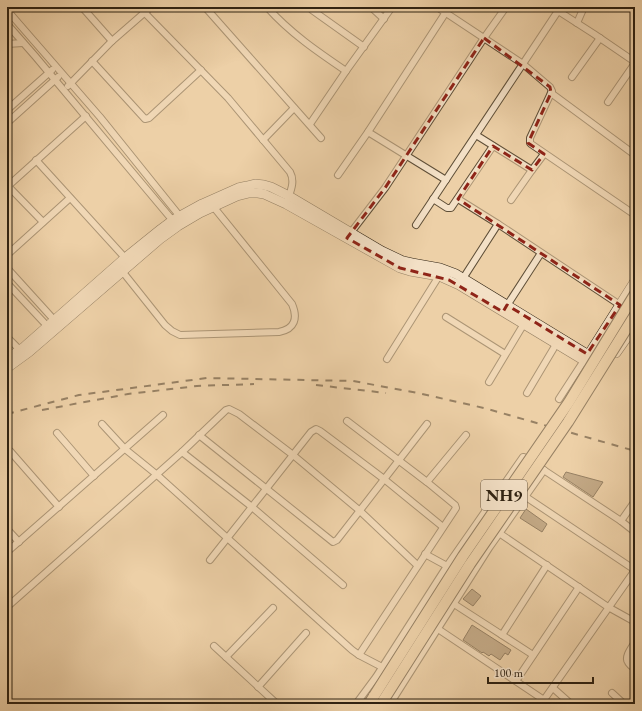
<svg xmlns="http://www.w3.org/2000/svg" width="642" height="711" font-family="'EB Garamond',serif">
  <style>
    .building { fill: #927c5f; stroke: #2f2212 }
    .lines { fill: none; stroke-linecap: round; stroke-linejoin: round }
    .street-casing { stroke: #5e4e37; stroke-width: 8 }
    .secondary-casing { stroke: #2f2212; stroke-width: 10 }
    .primary-casing { stroke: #2f2212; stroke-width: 12 }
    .street { stroke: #f3e0c6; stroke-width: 6 }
    .secondary { stroke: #f3e0c6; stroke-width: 9 }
    .primary { stroke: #edd0a7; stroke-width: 10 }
    .rail { stroke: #2f2212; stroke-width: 2; stroke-dasharray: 7 7; stroke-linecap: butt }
    .primary-bridge-casing { stroke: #2f2212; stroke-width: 12; stroke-linecap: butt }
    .primary-bridge { stroke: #edd0a7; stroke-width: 10 }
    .marked { fill: none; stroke: #8f2418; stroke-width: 3; stroke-dasharray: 8 5; stroke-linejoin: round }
    .labels { text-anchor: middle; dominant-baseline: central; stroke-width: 3.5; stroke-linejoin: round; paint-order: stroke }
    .shield { fill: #f3e0c6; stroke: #6a5b48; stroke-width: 1 }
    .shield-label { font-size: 17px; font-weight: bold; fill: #2f2212 }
  </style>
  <rect width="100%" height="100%" fill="#edd0a7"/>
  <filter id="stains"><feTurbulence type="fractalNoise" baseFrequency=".005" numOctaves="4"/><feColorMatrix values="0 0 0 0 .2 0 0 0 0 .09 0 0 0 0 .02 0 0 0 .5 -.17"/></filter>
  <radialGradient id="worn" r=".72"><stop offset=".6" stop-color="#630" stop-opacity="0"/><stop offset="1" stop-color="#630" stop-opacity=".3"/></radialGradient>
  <g class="building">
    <polygon points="566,472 603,482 593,497 563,477"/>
    <polygon points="526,509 547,524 542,532 520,518"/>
    <polygon points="472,589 481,596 473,606 463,599"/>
    <polygon points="472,625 511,650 508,655 505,653 500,660 491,654 489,656 483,652 482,653 466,642 463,640"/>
  </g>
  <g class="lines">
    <defs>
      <g id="street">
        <polyline points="82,7 112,41"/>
        <path d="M139 7 228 98 290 172C295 181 291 190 288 199"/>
        <polyline points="205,7 321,138"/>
        <path d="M267 7C290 33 318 52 346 71"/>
        <polyline points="371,7 384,19"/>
        <polyline points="437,7 523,64 550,87 552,91 551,93 530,138 530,143 531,144 635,215"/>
        <polyline points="552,7 594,34 635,62"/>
        <polyline points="7,10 100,117 182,219"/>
        <polyline points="312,10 364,47"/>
        <polyline points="577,23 584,7"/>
        <polyline points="7,24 35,56 174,222"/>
        <polyline points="7,44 23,43"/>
        <polyline points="92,61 145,119 149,118 201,70"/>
        <polyline points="572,77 600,38"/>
        <polyline points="68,86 112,41 151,7"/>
        <polyline points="551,93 635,155"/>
        <polyline points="608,102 635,63"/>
        <polyline points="7,110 52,70"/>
        <polyline points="7,123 58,77"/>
        <polyline points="310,124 346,71 392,7"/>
        <polyline points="368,132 446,180"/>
        <polyline points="476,135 532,170 544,154"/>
        <polyline points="263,140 294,108"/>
        <polyline points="36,160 127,260"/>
        <polyline points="338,175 368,132 446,12"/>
        <polyline points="7,185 43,222"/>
        <polyline points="8,186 86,116"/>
        <polyline points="433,199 447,208 451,208 493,146"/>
        <polyline points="458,199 498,224 620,305"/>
        <polyline points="511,200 532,170"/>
        <polyline points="416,225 558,11"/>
        <polyline points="349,235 385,188 484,38 506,7"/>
        <polyline points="7,255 70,198"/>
        <polyline points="7,268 56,322"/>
        <path d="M122 271 165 325 172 331 180 335 279 332C295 329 298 318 292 304L212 205"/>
        <polyline points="462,280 498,224"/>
        <polyline points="7,283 50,329"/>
        <polyline points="506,307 541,253"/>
        <polyline points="446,317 505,354"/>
        <polyline points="7,337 20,350"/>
        <polyline points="387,359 439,276"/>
        <polyline points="489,382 525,322"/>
        <polyline points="527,393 558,341"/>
        <polyline points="559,399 585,359"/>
        <polyline points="347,421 427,482 455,505 456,508 359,655"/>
        <polyline points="102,424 125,449 156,474 352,650 359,655 382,667"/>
        <polyline points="57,433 94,476"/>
        <polyline points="199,435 333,542 337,540 427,424"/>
        <polyline points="10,451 59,507"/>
        <polyline points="182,452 252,507 343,585"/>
        <polyline points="427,482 466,435"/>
        <polyline points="526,497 635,570"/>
        <polyline points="621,521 635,501"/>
        <polyline points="7,529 19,542"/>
        <polyline points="499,533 608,607 635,622"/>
        <polyline points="7,552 163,415"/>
        <polyline points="425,554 447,566"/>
        <polyline points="210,560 311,432 316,429 320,431 384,479 443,527"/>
        <polyline points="454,604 533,655"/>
        <polyline points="7,607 182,452 226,410 229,409 239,414 293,455 359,510 417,565"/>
        <polyline points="438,629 544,700"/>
        <polyline points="502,635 547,565"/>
        <path d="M635 642C632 647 624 657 628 662 629 665 633 667 635 669"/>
        <polyline points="214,646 277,704"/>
        <polyline points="226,657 273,608"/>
        <polyline points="516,681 579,587"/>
        <polyline points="258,687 306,633"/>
        <polyline points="553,688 571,704"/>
        <polyline points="612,693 624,704"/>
        <polyline points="356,704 376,677 447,566 523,457 524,457 621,521 635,532"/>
        <polyline points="390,704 489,548 544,470"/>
        <polyline points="541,704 635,570"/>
      </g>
      <g id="secondary">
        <polyline points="616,353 635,326"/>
        <polyline points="7,359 24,347 125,258 161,229 173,220 202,204 238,188 247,186 255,184 264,185 271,187 289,196 382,251 403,261 412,263 440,268 456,274 587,354 589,354 635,281"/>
        <polyline points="7,368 29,352 160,239 178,226 200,213 237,196 249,193 258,193 264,194 286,204 400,268 410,271 439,276 459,285 598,369"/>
      </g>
      <polyline id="primary" points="369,704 374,696"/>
    </defs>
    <use href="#street" class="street-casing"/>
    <use href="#secondary" class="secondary-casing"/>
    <use href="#primary" class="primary-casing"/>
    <use href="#street" class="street"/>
    <use href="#secondary" class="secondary"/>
    <use href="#primary" class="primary"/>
    <g class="rail">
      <polyline points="316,385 386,393"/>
      <polyline points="42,410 128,394 197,386 254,384"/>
      <polyline points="7,414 79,395 207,378 353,381 418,393 484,408 635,451"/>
    </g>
    <defs>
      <g id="primary-bridge">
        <polyline points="374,696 463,556 569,402 635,294"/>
        <polyline points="381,704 470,564 568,422 635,315"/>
      </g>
    </defs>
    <use href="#primary-bridge" class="primary-bridge-casing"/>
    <use href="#primary-bridge" class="primary-bridge"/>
  </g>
  <path d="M0 0H642V711H0ZM484 38 550 87 551 93 528 143 544 154 532 170 493 146 458 199 620 305 587 354 507 305 503 312 449 280 400 268 347 238 385 188Z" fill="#edd0a7" fill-opacity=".55" fill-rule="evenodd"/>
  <path class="marked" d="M484 38 550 87 551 93 528 143 544 154 532 170 493 146 458 199 620 305 587 354 507 305 503 312 449 280 400 268 347 238 385 188Z"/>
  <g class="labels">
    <rect class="shield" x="481" y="480" width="46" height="30" rx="3"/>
    <g class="shield-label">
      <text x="504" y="495">NH9</text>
    </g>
  </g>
  <rect width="642" height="711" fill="none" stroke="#edd0a7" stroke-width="24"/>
  <rect x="8" y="8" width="626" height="695" fill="none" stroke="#2f2212" stroke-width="2"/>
  <rect x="12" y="12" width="618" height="687" fill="none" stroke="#2f2212"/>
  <path d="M488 677v6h105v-6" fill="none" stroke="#2f2212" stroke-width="2"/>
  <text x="494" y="677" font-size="12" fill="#2f2212" stroke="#f3e0c6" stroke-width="3" paint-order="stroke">100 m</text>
  <rect width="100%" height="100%" filter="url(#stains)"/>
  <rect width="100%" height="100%" fill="url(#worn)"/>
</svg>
